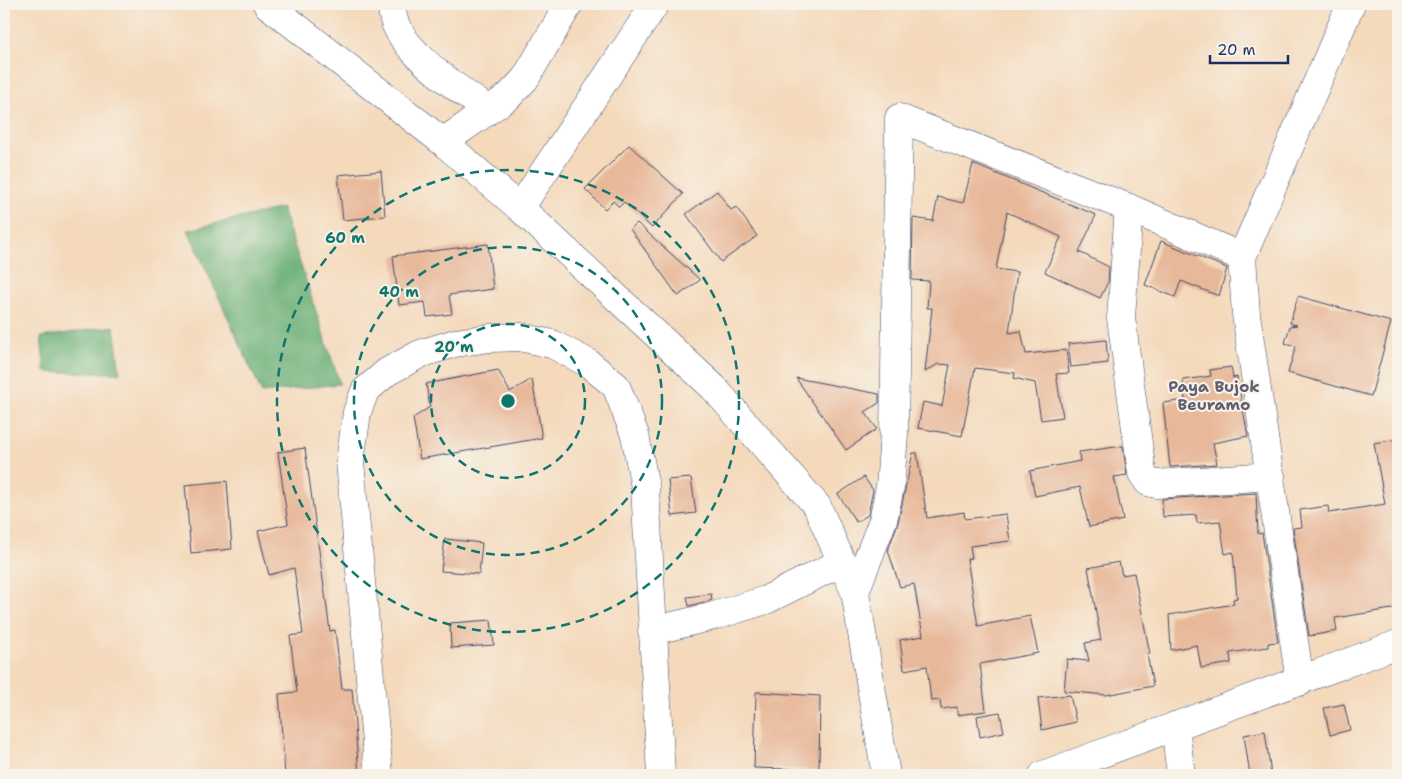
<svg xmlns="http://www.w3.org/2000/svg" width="1402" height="779" font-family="'Shantell Sans',sans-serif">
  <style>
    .forest { fill: #68ae74; stroke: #426e69 }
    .building { fill: #e8b89a }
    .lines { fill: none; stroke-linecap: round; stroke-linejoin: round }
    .minor-casing { stroke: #3c486c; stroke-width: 29 }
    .major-casing { stroke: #3c486c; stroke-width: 29 }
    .minor { stroke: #fff; stroke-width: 28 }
    .major { stroke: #fff; stroke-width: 28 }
    .ring { fill: none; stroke: #0f766e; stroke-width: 2.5; stroke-dasharray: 9 6 }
    .labels { text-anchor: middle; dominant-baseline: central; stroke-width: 4; stroke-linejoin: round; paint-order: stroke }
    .quarter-label { font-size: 16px; font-weight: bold; fill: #635f73; stroke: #f7f3e8 }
    .centre { fill: #0f766e; stroke: #f7f3e8; stroke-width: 2.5 }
    .ring-label { font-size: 15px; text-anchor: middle; font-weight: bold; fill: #0f766e; stroke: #f7f3e8; stroke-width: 4; stroke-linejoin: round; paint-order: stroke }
  </style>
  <rect width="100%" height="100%" fill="#f7f3e8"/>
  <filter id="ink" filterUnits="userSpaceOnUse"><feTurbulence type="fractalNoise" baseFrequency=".02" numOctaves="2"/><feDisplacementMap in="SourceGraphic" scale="10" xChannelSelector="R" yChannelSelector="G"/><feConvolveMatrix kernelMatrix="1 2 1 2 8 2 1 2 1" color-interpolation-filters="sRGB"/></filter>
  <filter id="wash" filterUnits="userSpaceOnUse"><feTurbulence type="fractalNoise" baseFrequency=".0096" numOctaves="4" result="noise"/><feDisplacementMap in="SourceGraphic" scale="20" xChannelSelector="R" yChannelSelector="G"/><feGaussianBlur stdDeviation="1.12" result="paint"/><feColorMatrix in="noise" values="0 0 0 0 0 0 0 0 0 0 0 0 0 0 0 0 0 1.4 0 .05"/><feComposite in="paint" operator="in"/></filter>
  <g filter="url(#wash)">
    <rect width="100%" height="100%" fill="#f4d9bb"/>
    <g class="forest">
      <polygon points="282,208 340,384 262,393 188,230"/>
      <polygon points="114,326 120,373 45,372 41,337"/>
    </g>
    <g id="blocks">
      <g class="building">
        <polygon points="629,145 683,194 652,228 624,202 619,207 613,201 605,209 585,189"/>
        <polygon points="973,164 1096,215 1079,252 1109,267 1108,282 1100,298 1045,272 1061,237 1007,212 996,269 1017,272 1009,333 1021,331 1026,354 1066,350 1069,373 1056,374 1063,417 1041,420 1035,383 1014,378 1015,373 975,368 962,436 918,428 923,402 942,406 950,365 938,364 925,372 932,308 927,308 929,281 912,280 913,218 933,221 938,197 963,203"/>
        <polygon points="381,171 385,216 343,220 338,175"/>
        <polygon points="717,191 731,210 736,207 757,236 721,262 686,214"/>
        <polygon points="637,223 700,280 678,296 630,229"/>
        <polygon points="1161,241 1227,268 1219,296 1181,281 1175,297 1145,285"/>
        <polygon points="488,244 493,289 449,295 452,314 427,317 425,302 399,305 393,256"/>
        <polygon points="1298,296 1391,322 1371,396 1288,373 1296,346 1285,343 1290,326 1297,325 1290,323"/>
        <polygon points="1106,340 1108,363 1071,367 1068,344"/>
        <polygon points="1231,367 1233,378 1237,377 1248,436 1213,443 1217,464 1170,467 1163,403 1185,400 1183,380 1211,376 1210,370"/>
        <polygon points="498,370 510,392 532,379 542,438 420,459 413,418 430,407 426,384"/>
        <polygon points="796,378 879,394 879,403 865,412 877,429 846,450"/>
        <polygon points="1398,439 1398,608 1335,618 1337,631 1309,636 1293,528 1302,527 1300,510 1328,506 1329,513 1385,504 1374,443"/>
        <polygon points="1123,446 1127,475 1114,477 1123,520 1089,527 1080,487 1035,496 1030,471 1080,461 1079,452"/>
        <polygon points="305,448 330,631 335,630 342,689 352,689 359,775 285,775 279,694 297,692 290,636 303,634 294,568 269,575 258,531 288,524 278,452"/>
        <polygon points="913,453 917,453 927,518 964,512 965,519 1006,514 1010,541 970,546 972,558 967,559 978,626 1030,616 1038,653 980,664 986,711 957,715 957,707 941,709 940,700 931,701 927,666 904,670 900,640 923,636 914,584 900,587 888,550 898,523"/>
        <polygon points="864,477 873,490 868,515 856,522 838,494"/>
        <polygon points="691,478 696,513 672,516 668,480"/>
        <polygon points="227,481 232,549 191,553 185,485"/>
        <polygon points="1256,493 1258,534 1262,533 1278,642 1268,643 1268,647 1230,653 1231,663 1201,668 1197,645 1171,650 1169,615 1234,604 1233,599 1237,598 1233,552 1225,554 1220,521 1197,523 1196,515 1163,517 1162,499"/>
        <polygon points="445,539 482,543 479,574 441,571"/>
        <polygon points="1119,562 1122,575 1134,573 1150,654 1147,654 1153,686 1106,695 1064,691 1067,659 1089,661 1085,643 1101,640 1088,568"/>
        <polygon points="711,594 712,600 689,606 687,597"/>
        <polygon points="491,620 494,645 451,648 450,623"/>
        <polygon points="756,692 820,696 819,770 754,768"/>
        <polygon points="1070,695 1076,722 1042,730 1038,698"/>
        <polygon points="1344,704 1350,730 1330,735 1324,708"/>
        <polygon points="1000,712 1004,732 980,737 977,716"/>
        <polygon points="1265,731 1271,775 1250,775 1244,735"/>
      </g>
    </g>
  </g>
  <g filter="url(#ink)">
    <use href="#blocks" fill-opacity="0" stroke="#3c486c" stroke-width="1"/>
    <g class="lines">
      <defs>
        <g id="minor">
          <polyline points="267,4 443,142 520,208 713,387 817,506 855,592 886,775"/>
          <path d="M393 4C385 42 460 90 487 109"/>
          <polyline points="443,142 509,96 525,79 569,4"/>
          <polyline points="520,208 655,4"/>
          <polyline points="1129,208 1121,318 1142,473 1148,482 1156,484 1271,476"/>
          <polyline points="855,592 883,520 890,487 894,434 899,118 1129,208 1242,257"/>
          <polyline points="652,631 714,616 766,600 842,562"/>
          <polyline points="1300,682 1246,314 1242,257 1351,4"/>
          <polyline points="1175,726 1181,775"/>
          <polyline points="379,775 350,462 357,412 365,391 387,372 420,354 455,343 490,338 520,337 552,344 588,363 616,386 635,435 645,487 661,775"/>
        </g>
        <polyline id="major" points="1043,775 1398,644"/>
      </defs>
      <use href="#minor" class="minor-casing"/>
      <use href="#major" class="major-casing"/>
      <use href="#minor" class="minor"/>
      <use href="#major" class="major"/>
    </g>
  </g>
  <g class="ring">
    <circle cx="508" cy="401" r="77"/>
    <circle cx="508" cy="401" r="154"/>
    <circle cx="508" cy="401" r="231"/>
  </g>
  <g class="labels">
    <g class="quarter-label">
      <text x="1214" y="386">Paya Bujok<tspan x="1214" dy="18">Beuramo</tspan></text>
    </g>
  </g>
  <circle cx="508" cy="401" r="8" class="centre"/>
  <g class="ring-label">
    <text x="345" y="243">60 m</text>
    <text x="399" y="297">40 m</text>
    <text x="454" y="352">20 m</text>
  </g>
  <rect width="1402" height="779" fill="none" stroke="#f7f3e8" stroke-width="20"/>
  <path d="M1210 55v8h78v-8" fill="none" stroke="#1b2f5e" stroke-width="2.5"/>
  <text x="1217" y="55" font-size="15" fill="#1b2f5e" stroke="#f7f3e8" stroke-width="4" paint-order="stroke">20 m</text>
</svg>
